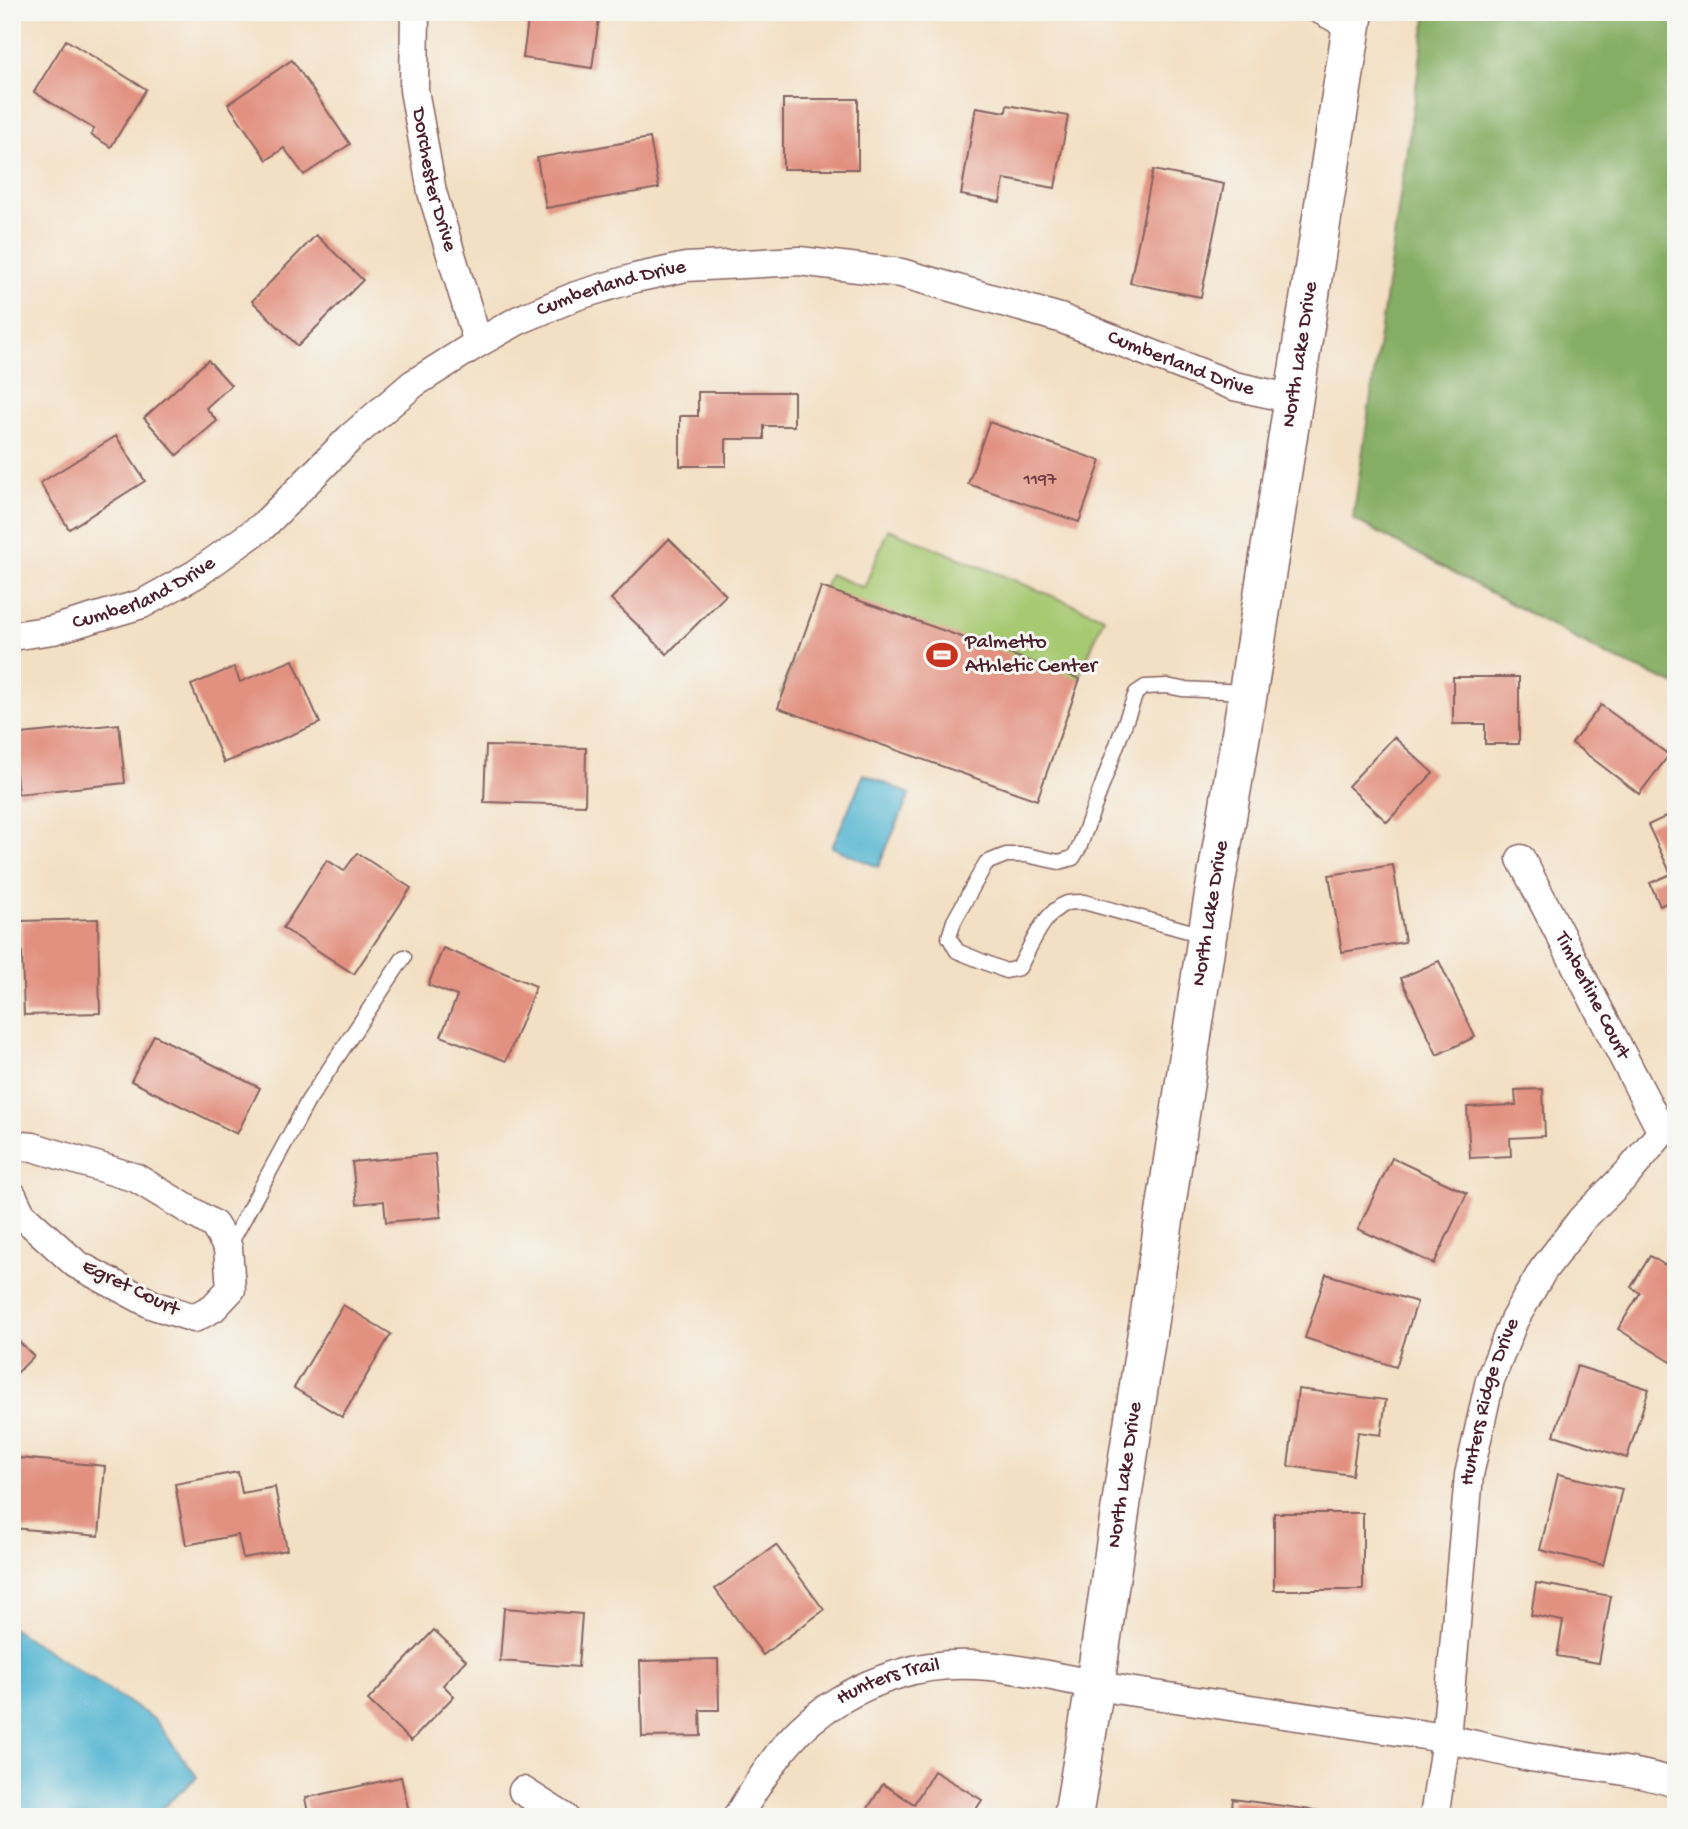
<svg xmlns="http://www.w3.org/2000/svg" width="1688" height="1829" font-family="'Gochi Hand',sans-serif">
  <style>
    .green { fill: #a7c972; stroke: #78744e; stroke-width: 2 }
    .forest { fill: #85ad64; stroke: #686648; stroke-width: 2 }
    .water { fill: #53b5d2; stroke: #4e6a7e; stroke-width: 2 }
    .building { fill: #e2907f }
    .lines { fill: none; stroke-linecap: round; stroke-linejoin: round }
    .lane-casing { stroke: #856260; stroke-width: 17 }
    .street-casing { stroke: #856260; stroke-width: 31 }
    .secondary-casing { stroke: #856260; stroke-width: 41 }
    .lane { stroke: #fff; stroke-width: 14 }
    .street { stroke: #fff; stroke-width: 28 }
    .secondary { stroke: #fff; stroke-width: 38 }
    .labels { text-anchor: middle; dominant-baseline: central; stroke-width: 6; stroke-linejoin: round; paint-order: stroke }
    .number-label { font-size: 18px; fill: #703b40 }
    .street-label { font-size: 21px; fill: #4a1f2b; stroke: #f6f6f2 }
    .poi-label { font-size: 21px; fill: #4a1f2b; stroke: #f6f6f2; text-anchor: start }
  </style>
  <rect width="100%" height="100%" fill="#f6f6f2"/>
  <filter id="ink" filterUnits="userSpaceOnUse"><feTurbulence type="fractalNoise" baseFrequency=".0143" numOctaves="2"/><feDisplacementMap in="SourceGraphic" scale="14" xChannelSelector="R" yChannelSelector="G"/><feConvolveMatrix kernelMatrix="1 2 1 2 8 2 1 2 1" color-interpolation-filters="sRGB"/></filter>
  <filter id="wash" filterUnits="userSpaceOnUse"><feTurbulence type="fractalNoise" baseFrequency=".00686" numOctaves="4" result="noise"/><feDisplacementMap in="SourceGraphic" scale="28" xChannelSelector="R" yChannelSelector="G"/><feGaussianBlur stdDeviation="1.57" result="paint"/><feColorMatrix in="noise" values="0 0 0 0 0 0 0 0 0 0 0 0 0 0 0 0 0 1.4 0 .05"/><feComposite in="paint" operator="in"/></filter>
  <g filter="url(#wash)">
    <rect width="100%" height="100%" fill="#f3dfc3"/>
    <polygon class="green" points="888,529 1104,617 1031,795 781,693 830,574 864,588"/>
    <polygon class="forest" points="1427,12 1676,12 1676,685 1608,656 1353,519"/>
    <g class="water">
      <polygon points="864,774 910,794 878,867 832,847"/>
      <polygon points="12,1628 154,1719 197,1777 152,1817 12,1817"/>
    </g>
    <g id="blocks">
      <g class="building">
        <polygon points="529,12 600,12 592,68 523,58"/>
        <polygon points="66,40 146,89 111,147 91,135 94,129 34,92"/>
        <polygon points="292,60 350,144 304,175 284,148 267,160 228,104"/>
        <rect x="783" y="99" width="75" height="70"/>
        <polygon points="1007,105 1068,116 1055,188 1004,179 1000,202 961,195 976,107 1006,112"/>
        <polygon points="650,138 659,188 546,208 537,158"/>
        <polygon points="1153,170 1224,184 1201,297 1130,283"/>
        <polygon points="316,235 363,280 298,346 252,301"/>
        <polygon points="208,360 231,385 206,408 217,421 177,455 144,418"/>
        <polygon points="698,392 794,392 794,426 764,426 764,439 726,439 726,466 680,466 680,416 698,416"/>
        <polygon points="989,422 1101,461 1079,522 968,484"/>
        <polygon points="116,436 145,481 69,529 40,483"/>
        <polygon points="669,539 726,595 667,654 611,599"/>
        <polygon points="821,587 1080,679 1037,800 778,708"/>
        <polygon points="293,660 320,723 224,763 191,685 234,667 240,682"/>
        <polygon points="1453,677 1519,677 1519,744 1485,744 1485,724 1453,724"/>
        <polygon points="1601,705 1669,755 1639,794 1572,743"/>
        <polygon points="119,724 125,783 18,794 12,735"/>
        <polygon points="1394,737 1433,773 1387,822 1348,786"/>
        <polygon points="486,746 586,748 585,805 484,802"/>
        <polygon points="1676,812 1676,898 1660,906 1650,883 1671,874 1648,825"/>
        <polygon points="357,853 411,888 354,974 283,928 327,860 344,871"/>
        <polygon points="1393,865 1405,942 1342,952 1329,875"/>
        <polygon points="98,919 100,1013 24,1015 21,921"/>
        <polygon points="443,948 536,986 506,1061 441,1036 457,996 428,985"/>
        <polygon points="1439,961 1475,1037 1437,1055 1401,978"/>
        <polygon points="154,1035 260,1088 237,1134 131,1081"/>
        <polygon points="1543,1089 1545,1136 1510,1138 1511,1156 1470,1158 1467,1107 1516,1105 1515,1090"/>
        <polygon points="435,1154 441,1217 386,1222 384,1201 357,1204 352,1162"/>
        <polygon points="1392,1158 1467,1193 1434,1264 1358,1229"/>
        <polygon points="1650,1256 1676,1272 1676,1355 1671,1362 1618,1329 1640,1293 1631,1287"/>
        <polygon points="1326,1274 1417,1302 1396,1367 1305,1338"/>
        <polygon points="343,1305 391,1334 342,1417 294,1388"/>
        <polygon points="12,1335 34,1356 12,1378"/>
        <polygon points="1577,1366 1649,1389 1627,1458 1554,1435"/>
        <polygon points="1298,1389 1386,1400 1381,1435 1358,1432 1352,1475 1288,1466"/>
        <polygon points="19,1458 105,1466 99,1536 13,1528"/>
        <polygon points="238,1472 242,1493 275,1487 287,1550 243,1558 238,1535 186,1545 175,1484"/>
        <polygon points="1558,1474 1622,1489 1603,1565 1540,1550"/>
        <rect x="1274" y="1513" width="89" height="77"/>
        <polygon points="776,1545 824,1610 763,1655 715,1589"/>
        <polygon points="1536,1583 1611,1596 1599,1663 1557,1656 1563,1621 1531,1615"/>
        <polygon points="504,1608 582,1614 578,1667 500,1661"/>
        <polygon points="434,1630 466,1660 443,1685 454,1696 411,1741 368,1700"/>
        <polygon points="718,1659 719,1710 700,1710 701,1736 642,1737 640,1661"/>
        <polygon points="934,1771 982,1800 971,1817 870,1817 865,1813 883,1784 914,1804"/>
        <polygon points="401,1777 410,1816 309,1817 305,1798"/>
        <polygon points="1233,1799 1319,1811 1318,1817 1231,1817"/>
      </g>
    </g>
  </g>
  <g filter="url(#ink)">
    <use href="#blocks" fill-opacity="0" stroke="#856260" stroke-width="2"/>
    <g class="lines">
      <defs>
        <g id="lane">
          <polyline points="1310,12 1349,33"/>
          <path d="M1206 936 1084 902C1079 902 1072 902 1067 903 1044 911 1030 948 1019 968L1006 971 957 951 949 937 954 921 986 863 1006 855H1026L1059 862 1073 858 1079 848 1136 693 1145 687 1167 686 1182 689 1246 692"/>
          <polyline points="228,1248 308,1101 404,957"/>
        </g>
        <g id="street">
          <path id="s1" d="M415 12 414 90 432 192 478 343"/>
          <path id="s2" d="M12 636 53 630 142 604 196 574 263 526 350 438 413 384 478 343 519 320 576 296 635 278 686 267 799 261 901 273 1060 318 1234 386 1294 399"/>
          <path id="s3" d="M1521 859 1662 1132"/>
          <polyline points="12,1145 33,1147 136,1178 214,1225 228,1248 231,1289 213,1308 194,1318 153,1305 76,1264 21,1214 12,1195"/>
          <polyline points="523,1791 564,1817"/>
          <path id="s4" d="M737 1817C753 1792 768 1766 788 1743 816 1710 858 1686 899 1674 974 1650 1054 1679 1128 1691 1198 1701 1268 1712 1338 1722 1374 1728 1411 1732 1447 1739 1473 1744 1499 1751 1525 1756 1575 1765 1627 1768 1676 1783"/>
          <path id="s5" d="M1434 1817 1446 1739 1469 1475 1490 1380 1514 1320 1543 1270 1582 1219 1628 1173 1662 1132 1676 1126"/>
        </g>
        <g id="secondary">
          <path id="s6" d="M1073 1817 1095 1685 1125 1478 1207 936 1248 692 1354 12"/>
        </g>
      </defs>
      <use href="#lane" class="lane-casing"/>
      <use href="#street" class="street-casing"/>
      <use href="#secondary" class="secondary-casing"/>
      <use href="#lane" class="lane"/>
      <use href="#street" class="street"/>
      <use href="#secondary" class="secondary"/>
    </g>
  </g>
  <defs>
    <symbol id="stadium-bare" viewBox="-9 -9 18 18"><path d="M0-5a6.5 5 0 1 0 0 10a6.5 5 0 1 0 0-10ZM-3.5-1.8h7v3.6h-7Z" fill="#c8321e" stroke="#f6f6f2" stroke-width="2.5" paint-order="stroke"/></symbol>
  </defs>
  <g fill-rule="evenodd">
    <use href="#stadium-bare" x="920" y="633" width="44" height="44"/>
  </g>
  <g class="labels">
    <g class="number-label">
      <text x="1040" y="480">1197</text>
    </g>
    <g class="street-label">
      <text stroke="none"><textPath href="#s1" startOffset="170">Dorchester Drive</textPath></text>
      <text stroke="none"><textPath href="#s2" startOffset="707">Cumberland Drive</textPath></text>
      <text stroke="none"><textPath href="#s6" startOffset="1480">North Lake Drive</textPath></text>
      <text stroke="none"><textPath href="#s2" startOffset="1295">Cumberland Drive</textPath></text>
      <text stroke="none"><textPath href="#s2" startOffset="140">Cumberland Drive</textPath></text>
      <text stroke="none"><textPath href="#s6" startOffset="914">North Lake Drive</textPath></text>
      <text stroke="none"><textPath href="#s3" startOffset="154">Timberline Court</textPath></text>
      <text transform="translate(130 1289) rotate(26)">Egret Court</text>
      <text stroke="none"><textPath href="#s5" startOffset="420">Hunters Ridge Drive</textPath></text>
      <text stroke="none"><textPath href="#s6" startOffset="346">North Lake Drive</textPath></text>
      <text stroke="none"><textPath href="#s4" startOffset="210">Hunters Trail</textPath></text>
    </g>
    <g class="poi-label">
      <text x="965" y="643">Palmetto<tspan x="965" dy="24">Athletic Center</tspan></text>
    </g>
  </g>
  <rect width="1688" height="1829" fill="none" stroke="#f6f6f2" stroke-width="42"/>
</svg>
